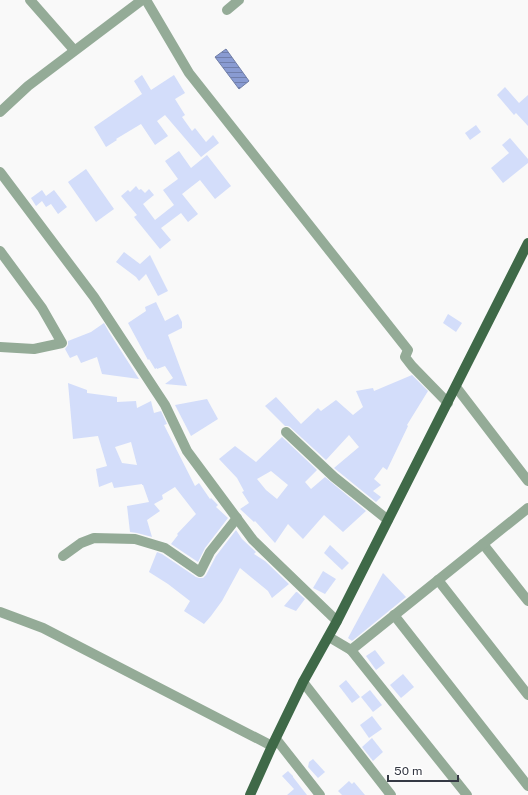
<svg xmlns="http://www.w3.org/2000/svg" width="528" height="795" font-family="'Public Sans',sans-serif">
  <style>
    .water { fill: url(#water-rules); stroke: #707ea7 }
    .building { fill: #d3ddfa; fill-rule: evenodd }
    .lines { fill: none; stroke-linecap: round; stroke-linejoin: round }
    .minor { stroke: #94ab97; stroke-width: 10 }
    .major { stroke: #3f6948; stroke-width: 10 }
  </style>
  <defs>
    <pattern id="water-rules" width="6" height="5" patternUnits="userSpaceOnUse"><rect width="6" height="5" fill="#899bd2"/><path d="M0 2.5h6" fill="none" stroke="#717fac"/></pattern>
  </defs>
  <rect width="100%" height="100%" fill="#f9f9f9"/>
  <polygon class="water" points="226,49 249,81 239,89 215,57"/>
  <g class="building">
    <polygon points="142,75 151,90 174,75 185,93 175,99 185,115 182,117 192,131 195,128 206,142 213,135 219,143 201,157 165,115 157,121 168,136 155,145 141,124 116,139 117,140 106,147 94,127 142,94 134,81"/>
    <polygon points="505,87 519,103 528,95 528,126 516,113 514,115 497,95"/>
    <polygon points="476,125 481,132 470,140 465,133"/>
    <polygon points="510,138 528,159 528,163 503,183 491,168 509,153 502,145"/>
    <polygon points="179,151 191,168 207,155 231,186 215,199 200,180 182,194 198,214 188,222 181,213 161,228 171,240 160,249 134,217 137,215 121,196 128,190 130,192 136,186 139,190 141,189 145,193 149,189 154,195 143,204 155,220 174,205 163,190 178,179 165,161"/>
    <polygon points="86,169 114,209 96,222 68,182"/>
    <polygon points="42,190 46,196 54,190 67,207 58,214 51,204 46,207 42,201 36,206 31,198"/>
    <polygon points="124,252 140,264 150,255 168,291 158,296 146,274 139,281 136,277 116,262"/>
    <polygon points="156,302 165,321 178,314 182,322 182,328 168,335 187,386 165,384 173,378 165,366 157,369 157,368 155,369 149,359 148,360 128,323 146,311 145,307"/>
    <polygon points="448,314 462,323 456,332 443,323"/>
    <polygon points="104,323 109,332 139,379 102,374 97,357 81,363 77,355 70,358 65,349 68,345 68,341 91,332"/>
    <polygon points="412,375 428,391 407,425 408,426 387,470 383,467 374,479 381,485 373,491 381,497 376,502 334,468 359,447 349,435 326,460 290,427 288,426 285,426 265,406 276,397 301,424 318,408 321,411 336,400 353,415 363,407 356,391 373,388 374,391"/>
    <path d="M68 383 87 390V393L117 397V402L136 401 137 408 151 401 154 413 161 411 167 424 164 425 195 486 199 483 210 499 211 498 218 505 216 507 228 518 205 548 198 562 171 544 178 535 177 534 196 514 175 487 162 495 163 499 154 504 160 511 147 520 152 537 137 533 130 532 127 506 149 502 143 485H142V484L114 488 112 482 99 487 96 469 107 466 98 436 73 439ZM131 442 137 465 122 463 115 447Z"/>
    <polygon points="207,399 218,419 191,436 175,405"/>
    <path d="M282 437 317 470 305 482 311 489 325 477 366 511 343 532 324 515 303 539 288 524 275 543 255 521 254 522 240 509 249 503 242 492 244 491 237 478 219 459 235 446 256 462ZM271 471 288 485 277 499 266 490 257 479Z"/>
    <polygon points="236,530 242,539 256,552 254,554 265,561 289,584 272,598 268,591 240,568 222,601 211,616 204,624 184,611 190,601 168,584 149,572 157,552 162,554 196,577 199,578 203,578 206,575 216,556"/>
    <polygon points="330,545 349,563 342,570 324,553"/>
    <polygon points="323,571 336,579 325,594 313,588"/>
    <polygon points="383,573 406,597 352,641 348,638"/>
    <polygon points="296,592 297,592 305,599 296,611 284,606"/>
    <polygon points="375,650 385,663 376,670 366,656"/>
    <polygon points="403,674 414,687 401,698 390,685"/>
    <polygon points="346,680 360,697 352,703 339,686"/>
    <polygon points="370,690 382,705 373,712 361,697"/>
    <polygon points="372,716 382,729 369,738 360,725"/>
    <polygon points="372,738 383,752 373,761 362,747"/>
    <polygon points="313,759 325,772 318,778 308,767 309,762"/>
    <polygon points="288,771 293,776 293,777 307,795 287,795 294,789 282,776"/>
    <polygon points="349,781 352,784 354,782 365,795 342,795 338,791"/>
  </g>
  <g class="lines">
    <g class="minor">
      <polyline points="30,0 74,50"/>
      <polyline points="146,0 189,73 408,350 405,357 412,366 448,403"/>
      <polyline points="227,10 239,0"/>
      <polyline points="0,112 28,86 142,0"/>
      <polyline points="0,172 94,297 165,405 187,451 253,540 337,621"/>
      <polyline points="0,251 42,308 62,343 34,349 0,347"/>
      <polyline points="456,387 528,481"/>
      <polyline points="286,432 334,477 388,520"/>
      <polyline points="483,544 528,601"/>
      <polyline points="63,556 81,543 94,538 135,539 165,548 200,572 210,552 237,518"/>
      <polyline points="438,580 528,695"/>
      <polyline points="0,612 43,628 272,746"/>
      <polyline points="394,615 528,786"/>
      <polyline points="329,637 351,650 528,508"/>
      <polyline points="351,650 467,795"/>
      <polyline points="303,682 391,795"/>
      <polyline points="276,739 320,795"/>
    </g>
    <polyline class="major" points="250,795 272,746 303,682 337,621 528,243"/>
  </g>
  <path d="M388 775v6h70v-6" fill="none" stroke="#353944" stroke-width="2"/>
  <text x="394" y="775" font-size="12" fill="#353944" stroke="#ffffff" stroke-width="3" paint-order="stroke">50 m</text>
</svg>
